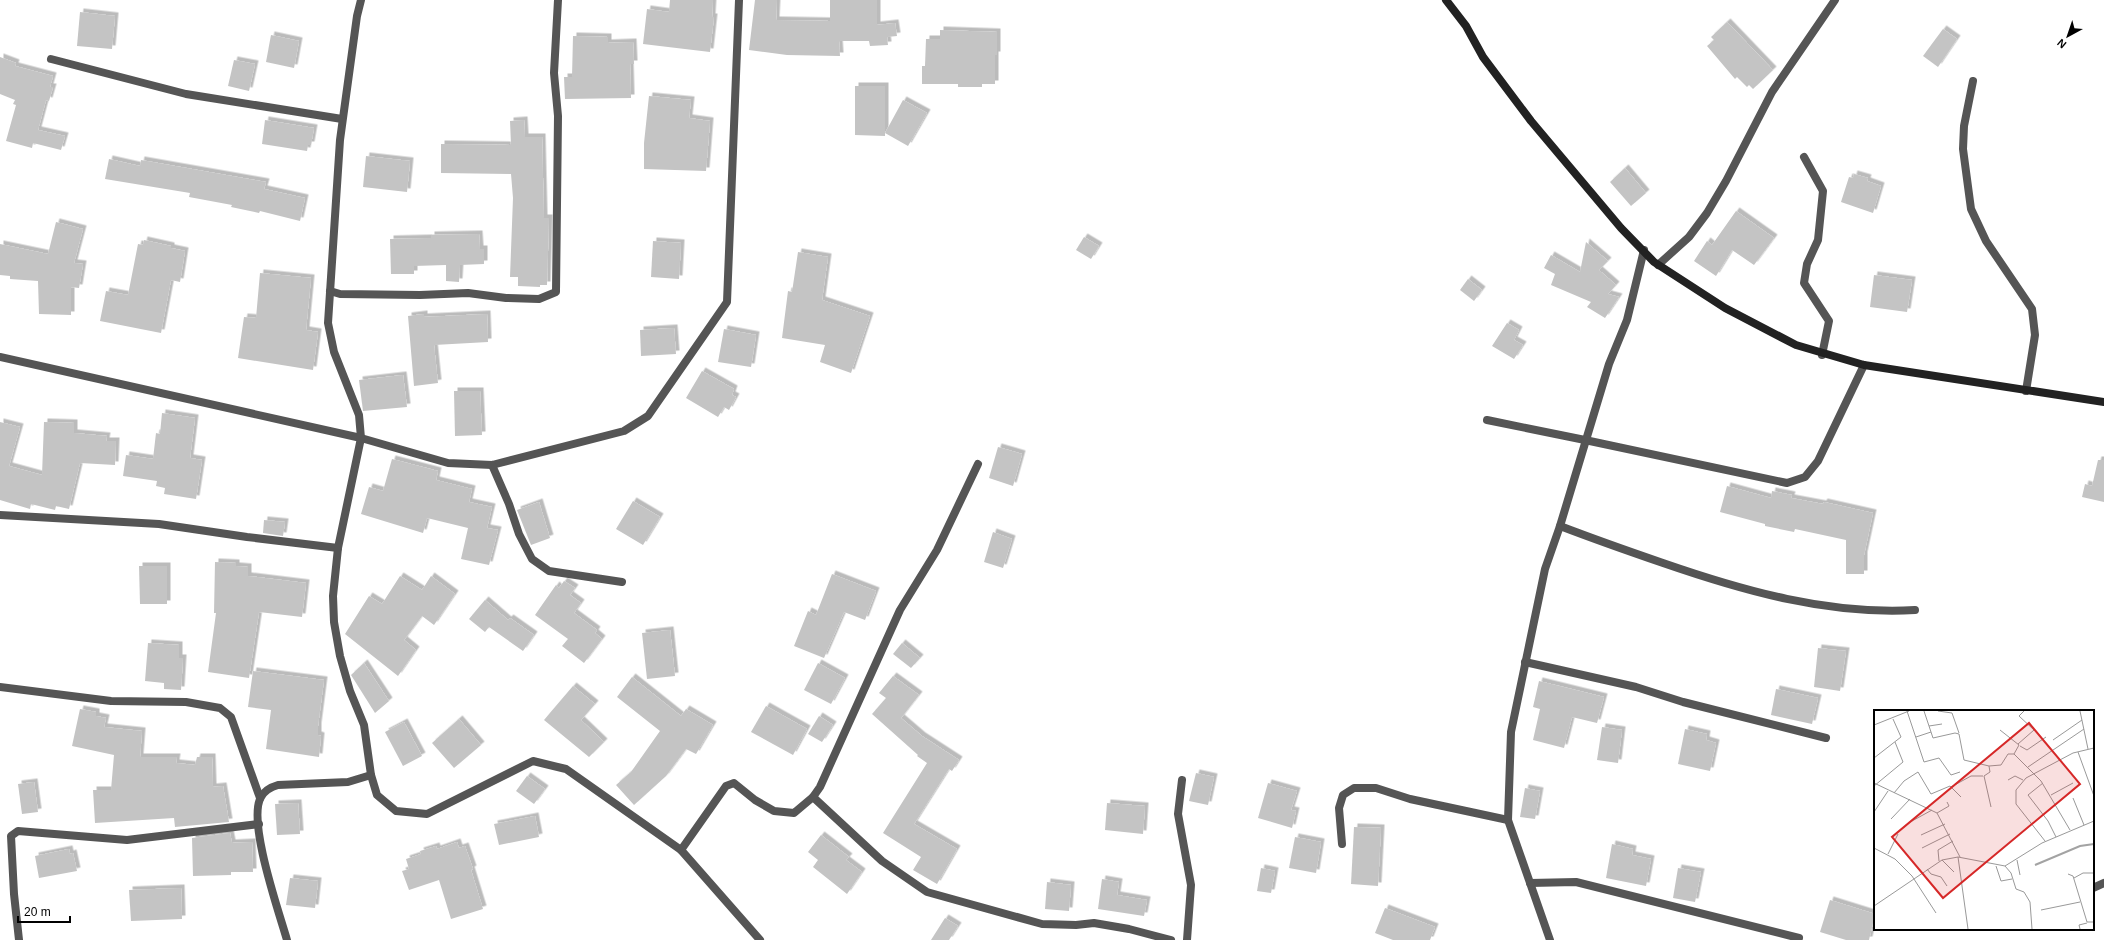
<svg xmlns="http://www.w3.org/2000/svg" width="2104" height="940" font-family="Helvetica,sans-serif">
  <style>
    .building { fill: #c4c4c4; filter: url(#shadow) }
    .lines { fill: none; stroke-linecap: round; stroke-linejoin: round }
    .lane { stroke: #555; stroke-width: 8 }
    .street { stroke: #555; stroke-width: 8 }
    .secondary { stroke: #222; stroke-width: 8 }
    .inset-river { fill: none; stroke: #a3a3a3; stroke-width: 2 }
    .inset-road { fill: none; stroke: #999; stroke-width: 1 }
    .view { fill: #d62828; fill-opacity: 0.15; stroke: #d62828; stroke-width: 2 }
    .inset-edge { fill: none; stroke: #000; stroke-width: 2 }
  </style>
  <defs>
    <filter id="shadow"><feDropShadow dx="3.5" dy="-3.5" stdDeviation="0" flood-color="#0004"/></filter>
  </defs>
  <rect width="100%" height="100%" fill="#fff"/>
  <g class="building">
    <polygon points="670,0 713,0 712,17 714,17 710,52 643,44 647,9 669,12"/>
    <polygon points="755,0 777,0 776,20 830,21 830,0 877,0 877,25 895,23 897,36 887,37 888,45 870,46 869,41 839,41 840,56 787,55 749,50"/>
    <polygon points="80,12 115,16 112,49 77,46"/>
    <polygon points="1727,22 1773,70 1753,89 1749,85 1747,87 1737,77 1735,79 1707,46 1714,40 1711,37"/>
    <polygon points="1943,29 1957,39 1938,67 1923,56"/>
    <polygon points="940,30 997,32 997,55 995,55 995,84 982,84 982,87 958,87 958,84 922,84 922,66 925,66 926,39 940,39"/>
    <polygon points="271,35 299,41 294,68 266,62"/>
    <polygon points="573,36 608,37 608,43 633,42 634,64 630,64 631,98 565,99 564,77 572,77"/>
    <polygon points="0,57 16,63 15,66 53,76 50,87 53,87 49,101 46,100 38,130 65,136 61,150 33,143 32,148 6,141 16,105 13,104 15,100 0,94"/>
    <polygon points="234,60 255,64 249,91 228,86"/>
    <polygon points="855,86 885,86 885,133 903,100 927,113 908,146 885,133 885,136 855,135"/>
    <polygon points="649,96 691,100 689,118 710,121 706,171 644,169 644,143"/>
    <polygon points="265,120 314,128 311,145 308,145 307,151 262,144"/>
    <polygon points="524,120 525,137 542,137 544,218 549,218 547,285 540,285 540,287 518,286 518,277 510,277 513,198 511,174 441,173 441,144 511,145 510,121"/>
    <polygon points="366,156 410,161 407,192 363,187"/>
    <polygon points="109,159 140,166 141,160 266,182 264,189 305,198 300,221 260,211 259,213 231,207 232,205 189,197 190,193 105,179"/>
    <polygon points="1625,168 1646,193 1631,206 1610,182"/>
    <polygon points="1854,174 1868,178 1867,181 1881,186 1873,213 1841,202 1849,177 1853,178"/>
    <polygon points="1736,211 1774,238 1754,265 1732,250 1716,276 1694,261 1707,241 1712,245"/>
    <polygon points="56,222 83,229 74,263 83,264 79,288 71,287 71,315 39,314 38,281 10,279 10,276 0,275 0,244 48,254"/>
    <polygon points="479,234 480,249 484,249 484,264 460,265 459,282 446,281 446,265 414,266 414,274 391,274 390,239 431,238 431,235"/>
    <polygon points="1084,237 1099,246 1091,259 1076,250"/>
    <polygon points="144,240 171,246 171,248 185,251 180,282 171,280 161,333 100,321 106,291 128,295 138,244 143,245"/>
    <polygon points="653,241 681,243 679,279 651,277"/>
    <polygon points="1586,242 1608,261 1599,270 1616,285 1608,294 1619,297 1605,318 1587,307 1591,302 1551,285 1555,274 1544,268 1551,255 1580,272"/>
    <polygon points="798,252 828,257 822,300 870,316 851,373 820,362 825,345 782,338 788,291 792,292"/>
    <polygon points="260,273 311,278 306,330 318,332 313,370 238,358 244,317 256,318"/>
    <polygon points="1874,275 1912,280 1907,312 1870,307"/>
    <polygon points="1468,279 1482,290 1474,301 1460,290"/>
    <polygon points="424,314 424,317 487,314 488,342 434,345 438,383 414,386 408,316"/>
    <polygon points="1507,323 1519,330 1514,340 1523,345 1514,359 1492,346"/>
    <polygon points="674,328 676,354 641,356 640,330"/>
    <polygon points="724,329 756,335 751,367 718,362"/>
    <polygon points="702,371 734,389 732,395 736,397 729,410 724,407 718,417 686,398"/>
    <polygon points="403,375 407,407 363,411 359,380"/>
    <polygon points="454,391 480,391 482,435 455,436"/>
    <polygon points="162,413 195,418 190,458 202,460 196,499 164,494 165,488 156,486 157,481 123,476 126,455 153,459 156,433 160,434"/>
    <polygon points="0,422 20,427 9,466 42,475 44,422 74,423 74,433 107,436 106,441 116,441 115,465 80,463 69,509 56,506 55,510 31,504 30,509 0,500"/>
    <polygon points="998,447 1022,454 1013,486 989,478"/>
    <polygon points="392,459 438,471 436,480 472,489 469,502 492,507 487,528 498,530 489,565 461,559 468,528 427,518 423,533 361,514 369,487 383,491"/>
    <polygon points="2098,460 2104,460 2104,502 2082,497 2085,484 2092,486"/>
    <polygon points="1727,486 1771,498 1772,491 1792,495 1791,498 1823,504 1824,502 1873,513 1864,555 1864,574 1846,574 1846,540 1795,529 1794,532 1765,526 1765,524 1720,512"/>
    <polygon points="633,501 660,517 643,545 616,529"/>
    <polygon points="539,502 550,538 531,545 517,510"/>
    <polygon points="264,520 285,522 283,536 263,533"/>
    <polygon points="993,532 1012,539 1003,568 984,562"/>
    <polygon points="215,562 236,563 236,566 248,567 248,576 306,583 302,617 259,612 249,678 208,672 216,613 214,613"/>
    <polygon points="139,566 167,566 167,604 140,604"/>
    <polygon points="832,574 876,591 865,620 844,612 824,658 794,646 808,611 816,615"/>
    <polygon points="400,576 422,590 431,576 455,594 434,625 422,616 404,640 416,650 398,676 345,634 369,596 382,604"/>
    <polygon points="564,581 575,588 570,595 581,603 574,613 597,630 595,633 602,639 584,663 562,646 568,639 535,615 556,585 559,588"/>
    <polygon points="485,600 508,620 510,618 534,635 523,651 489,627 485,632 469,619"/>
    <polygon points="670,630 675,676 647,679 642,633"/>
    <polygon points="148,643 179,645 179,658 183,658 181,690 164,689 164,683 145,681"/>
    <polygon points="902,643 920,658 911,668 893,654"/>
    <polygon points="1818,648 1846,651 1840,691 1814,687"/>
    <polygon points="364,663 389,701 375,713 351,675"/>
    <polygon points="818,663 845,678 831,704 804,690"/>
    <polygon points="253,671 324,680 318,726 318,735 321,736 319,757 266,749 271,710 248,707"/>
    <polygon points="893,676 919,695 901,718 922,736 959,760 952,771 949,769 945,775 914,824 957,849 937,884 913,870 921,857 883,833 927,763 917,756 918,755 872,714 886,698 879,693"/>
    <polygon points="632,677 681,716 686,709 713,725 696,754 686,749 666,776 634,805 616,785 631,772 660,731 617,697"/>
    <polygon points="1539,681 1604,697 1597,723 1572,717 1564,748 1533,740 1540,709 1533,707"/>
    <polygon points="573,686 595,704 581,720 604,742 589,757 544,720"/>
    <polygon points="1776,689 1818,698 1812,724 1771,715"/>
    <polygon points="766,706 807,729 793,755 751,732"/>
    <polygon points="80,709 96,712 96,716 106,718 104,727 142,731 140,757 177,757 176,763 195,765 197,757 212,757 213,787 223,786 229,822 175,827 174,818 95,823 93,790 111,790 114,755 72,746"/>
    <polygon points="819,716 833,725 822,742 808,734"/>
    <polygon points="459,719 481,745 454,768 432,743"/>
    <polygon points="404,722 422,756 403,766 385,732"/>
    <polygon points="1602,727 1622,730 1618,763 1597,760"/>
    <polygon points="1685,729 1707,734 1706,740 1716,743 1710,771 1678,764"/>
    <polygon points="1196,773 1214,777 1208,805 1189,801"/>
    <polygon points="527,776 545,789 534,804 516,791"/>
    <polygon points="34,782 38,812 22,814 18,784"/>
    <polygon points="1268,783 1297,791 1291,810 1296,811 1292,828 1258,818"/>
    <polygon points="1525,788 1540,791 1535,819 1520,817"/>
    <polygon points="298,803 300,834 277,835 275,804"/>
    <polygon points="1107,803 1145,806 1143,834 1105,830"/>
    <polygon points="535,816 539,837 499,845 494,824"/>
    <polygon points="1354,827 1381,828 1378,886 1351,884"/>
    <polygon points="230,833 232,843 252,842 253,872 231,872 231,875 193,876 192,838"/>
    <polygon points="821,835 849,857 846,860 862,872 847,894 813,867 818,860 808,852"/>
    <polygon points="1295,837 1321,842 1316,873 1289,868"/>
    <polygon points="457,842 459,848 465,846 473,869 471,870 483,909 451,919 439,880 409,890 402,871 409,869 406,859 421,854 420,851 436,846 437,849"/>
    <polygon points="1612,844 1633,849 1632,855 1651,859 1646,886 1606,878"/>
    <polygon points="69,849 70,854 73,853 77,871 39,878 35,856"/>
    <polygon points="1261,868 1275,871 1271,893 1257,891"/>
    <polygon points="1678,868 1701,872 1695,902 1673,898"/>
    <polygon points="290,878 318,881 315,908 286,905"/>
    <polygon points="1102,879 1119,882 1117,895 1147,900 1144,916 1098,909"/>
    <polygon points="1047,882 1071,885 1069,911 1045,909"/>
    <polygon points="181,888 182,919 131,921 129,890"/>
    <polygon points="1830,900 1875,914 1869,940 1846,940 1820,932"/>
    <polygon points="1385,908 1435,927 1430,940 1393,940 1375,933"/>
    <polygon points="945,918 958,926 949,940 931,940"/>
  </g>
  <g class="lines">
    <polyline class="lane" points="1487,420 1585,440"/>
    <g class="street">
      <polyline points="51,59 186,94 342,119"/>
      <polyline points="1973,81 1964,126 1963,149 1971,209 1986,241 2032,309 2035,335 2026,391"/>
      <polyline points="1804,157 1823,191 1818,240 1807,264 1804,283 1829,321 1822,355"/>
      <polyline points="1658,265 1689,237 1707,213 1726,181 1772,92 1835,0"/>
      <polyline points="330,291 340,294 420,295 468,293 506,298 539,299 556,292 558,116 554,73 558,0"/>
      <polyline points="0,357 361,438 448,463 492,465 624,431 648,416 727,302 739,0"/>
      <polyline points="1585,440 1787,483 1805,477 1818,461 1864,365"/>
      <polyline points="492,465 509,504 519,534 532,559 549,571 622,582"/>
      <polyline points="0,515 159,524 247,537 338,548"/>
      <path d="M1560 526C1594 539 1628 551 1663 563 1744 591 1828 615 1915 610"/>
      <polyline points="1525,662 1636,687 1683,702 1826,738"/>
      <polyline points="0,687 111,701 186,702 220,708 231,717 260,798"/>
      <polyline points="371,775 377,795 396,811 427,814 533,761 566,769 681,850 760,940"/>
      <polyline points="1182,780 1178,814 1191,885 1187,940"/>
      <polyline points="813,797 882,861 927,892 1042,924 1076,925 1094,923 1129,929 1171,940"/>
      <polyline points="1342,844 1339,808 1343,795 1354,788 1376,788 1410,799 1508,820"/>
      <polyline points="681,850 726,786 734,783 755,800 774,811 794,813 813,797 820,787 900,610 937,550 978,464"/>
      <polyline points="1530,883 1576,882 1799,938"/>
      <polyline points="2093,888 2104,883"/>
      <polyline points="19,940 14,894 11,836 18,831 127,840 259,824"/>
      <path d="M287 940C279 912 247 821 261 797 265 790 271 787 278 785L348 782 371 775 364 725 350 691 340 656 334 622 333 596 338 548 361 438 359 415 334 352 328 323 340 140 357 16 361 0"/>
      <polyline points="1550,940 1508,820 1511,732 1545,569 1560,526 1609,364 1627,320 1644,250"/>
    </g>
    <polyline class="secondary" points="1446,0 1466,26 1483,57 1531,121 1621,228 1654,262 1725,308 1796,345 1864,365 2104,402"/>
  </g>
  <g transform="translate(1874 710)">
    <rect width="220" height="220" fill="#fff"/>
    <path class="inset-river" d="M161 155 206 136 220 134"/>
    <path class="inset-road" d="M33 1 50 52 65 48 77 65 86 62M50 1 59 28 81 23 85 24 90 50 115 56 127 55 134 44H140M64 1 78 3 85 23M206 1 214 39M0 15 35 1M55 16 68 14M126 20 145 35 140 44 167 71 196 120M42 27 57 22M179 30 208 10M144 34 160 20 145 6 150 1M146 36 153 40 172 27M204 42 220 86M0 48 27 27 19 9M115 56 116 62 110 66 117 97M154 57 210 19M134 70 141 66 149 70M0 73 63 103 86 147M169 73 154 85 174 111 182 127M0 76 29 52 21 32M77 77 97 66H109M20 83 30 71 44 62 57 84 76 76 87 87M177 85 199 73M199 88 210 115M0 102 14 81M63 103 75 96 73 92M17 109 36 89M38 111 58 100M47 125 71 114M171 131 142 94V80L152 68 199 43 220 38M0 138 21 149 38 166 62 203M48 138 76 124M14 144 24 124M84 147 94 219M68 150 80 162M143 150 146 165M65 151 64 140 79 131M122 156 127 171 138 169M131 156 137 163 142 179 150 182 156 192 158 219M53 159 57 164 67 167 73 176M194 164 199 166 213 212H220M200 168 209 163H220M0 196 68 150 84 147 131 156 168 133 220 111M167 200 206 192M206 219 205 215 213 213"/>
    <path class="view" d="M155 13 206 74 69 188 18 127Z"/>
    <rect width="220" height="220" class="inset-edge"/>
  </g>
  <g transform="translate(2068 36) rotate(220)" stroke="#ffffff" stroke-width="3" paint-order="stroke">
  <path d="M0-3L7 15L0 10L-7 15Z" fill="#000000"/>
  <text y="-6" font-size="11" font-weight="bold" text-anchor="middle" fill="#000000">N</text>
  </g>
  <path d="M18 916v6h52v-6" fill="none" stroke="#000000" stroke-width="2"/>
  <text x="24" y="916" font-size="12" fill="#000000" stroke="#ffffff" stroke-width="3" paint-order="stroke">20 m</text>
</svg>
